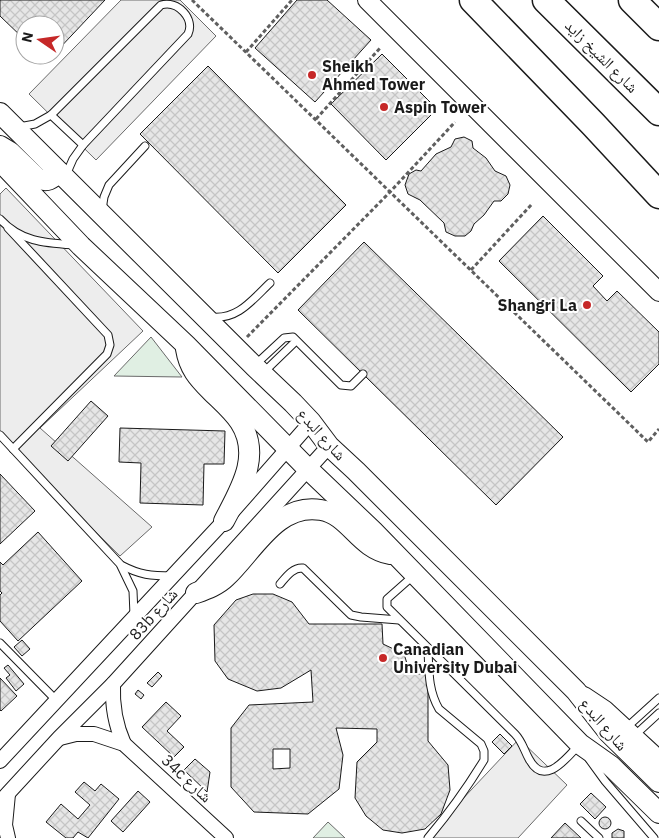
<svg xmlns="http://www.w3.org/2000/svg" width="659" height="838" font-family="'IBM Plex Sans','Noto Naskh Arabic',sans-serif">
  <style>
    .grass { fill: #e0efe3; stroke: #6a6a6a }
    .parking { fill: #ededed; stroke: #6a6a6a }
    .building { fill: url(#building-cross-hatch); stroke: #1a1a1a; fill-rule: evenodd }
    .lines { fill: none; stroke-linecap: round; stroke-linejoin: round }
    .service-casing { stroke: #1a1a1a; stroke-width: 9 }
    .minor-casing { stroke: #1a1a1a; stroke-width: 16 }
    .tertiary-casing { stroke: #1a1a1a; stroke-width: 20 }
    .secondary-casing { stroke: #1a1a1a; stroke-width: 22 }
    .motorway-casing { stroke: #1a1a1a; stroke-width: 29 }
    .path { stroke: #5f5f5f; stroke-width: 3; stroke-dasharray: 4 2.5; stroke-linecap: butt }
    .service { stroke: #fff; stroke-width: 7 }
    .minor { stroke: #fff; stroke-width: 14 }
    .tertiary { stroke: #fff; stroke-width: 18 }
    .secondary { stroke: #fff; stroke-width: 20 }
    .motorway { stroke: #fff; stroke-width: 26 }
    .poi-dot { fill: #c62828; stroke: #fff; stroke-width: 2 }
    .labels { text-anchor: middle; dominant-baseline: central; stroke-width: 4; stroke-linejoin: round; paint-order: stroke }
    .street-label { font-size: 16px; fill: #1a1a1a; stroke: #fff }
    .poi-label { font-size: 16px; font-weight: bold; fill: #1a1a1a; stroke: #fff; text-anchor: start }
  </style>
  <defs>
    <pattern id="building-cross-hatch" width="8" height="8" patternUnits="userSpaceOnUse" patternTransform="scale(1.25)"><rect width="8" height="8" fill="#e6e6e6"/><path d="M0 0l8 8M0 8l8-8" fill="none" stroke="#c5c5c5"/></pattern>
  </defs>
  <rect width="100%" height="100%" fill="#fff"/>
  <g class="grass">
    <polygon points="151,337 182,377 114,376"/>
    <polygon points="328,822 345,838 313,838"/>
  </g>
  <g class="parking">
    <polygon points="121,0 180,0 216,36 96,160 29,94"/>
    <polygon points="6,188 143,331 40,428 152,527 120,556 0,438 0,194"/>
    <polygon points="519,739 567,785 518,838 426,838"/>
  </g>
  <g class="building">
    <polygon points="0,0 105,0 55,53 55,25 25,25 25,40 0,16"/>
    <polygon points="297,0 327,0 371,40 315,102 255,48"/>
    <polygon points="382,54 437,109 386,160 331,104"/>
    <polygon points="41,55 54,55 48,61"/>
    <polygon points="208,66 346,205 278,273 140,134"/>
    <polygon points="464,137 472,141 473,148 486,158 495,171 506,176 510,185 508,194 501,201 494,201 484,215 474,224 471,231 465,236 455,236 446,232 444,223 420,200 408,194 405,185 409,174 416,170 421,171 436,154 451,147 455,139"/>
    <polygon points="543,216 603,276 593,286 607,301 617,291 659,332 659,364 631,392 499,261"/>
    <polygon points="364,242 563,437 496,505 298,310"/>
    <polygon points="91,401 108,416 68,461 51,446"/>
    <polygon points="120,428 225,431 224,464 204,464 203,505 140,503 141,463 119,462"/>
    <polygon points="0,474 35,511 0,544"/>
    <polygon points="38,532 82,581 18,641 0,621 0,595 2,593 0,591 0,562 3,565"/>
    <path d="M253 594H273L292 602 309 624H382L383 644 404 654 410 673 428 675V741L448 765 450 790 441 814 425 829 402 833 383 830 366 816 355 798 357 762 377 742V729L336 728 343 755 339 789 308 814 254 812 231 787V728L249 705 313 702 311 670 281 688 257 691 228 679 215 661 214 625 236 600ZM273 749H290V768L273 769Z"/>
    <polygon points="22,640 30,649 22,656 14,647"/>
    <polygon points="8,665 24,684 16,691 6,678 10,675 4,668"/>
    <polygon points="158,672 162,676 152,687 147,683"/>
    <polygon points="0,678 17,696 1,711 0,710"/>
    <polygon points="138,690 144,695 141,699 135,694"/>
    <polygon points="166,702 181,716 167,731 184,747 174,757 142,727"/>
    <polygon points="500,734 512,746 504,754 492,742"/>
    <polygon points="195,759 210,772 207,792 184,770"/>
    <polygon points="84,782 95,791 101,784 119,799 88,838 78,832 73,838 66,838 46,822 61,804 78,819 90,805 75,792"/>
    <polygon points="138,791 150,802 123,832 111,821"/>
    <polygon points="591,793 606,807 595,819 580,804"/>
    <circle cx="605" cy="823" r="6"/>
    <polygon points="565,823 581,838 551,838"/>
    <polygon points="618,829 624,831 624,838 612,838 612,833"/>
  </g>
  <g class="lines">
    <defs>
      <g id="service">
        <polyline points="51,115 83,145"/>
        <path d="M19 127 35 124 51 115 161 5C178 0 195 19 188 34L83 145 73 159 66 175"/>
        <polyline points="102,210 104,197 109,185 145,146"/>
        <path d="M0 219C21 242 45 243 75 245"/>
        <polyline points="8,228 108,335 110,345 107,354 13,449"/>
        <path d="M211 317C238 320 252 300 270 283"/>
        <polyline points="255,365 284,338 293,337 341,385 351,386 363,374"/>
        <polyline points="264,372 296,341"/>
        <polyline points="0,435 120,564 133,591 134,615"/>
        <path d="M121 565C140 575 151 576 172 576"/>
        <path d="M413 576 387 599V607L515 734C522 741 524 750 529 759 544 787 565 760 578 746"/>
        <path d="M280 584C286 577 293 567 303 568L351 615 361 617 399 620"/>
        <polyline points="0,643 56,700"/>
        <polyline points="626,728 659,698"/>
        <polyline points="634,736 659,713"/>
        <polyline points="589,759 605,781 654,838"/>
        <polyline points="581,821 599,838"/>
        <path d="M428 838C449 813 467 788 484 760V751L481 744 439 709C428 690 429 671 428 649"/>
      </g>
      <g id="minor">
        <path d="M113 684C112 706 115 724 124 744"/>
        <polyline points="60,738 76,734 94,734 124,744 226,838"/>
        <polyline points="0,761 224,521 311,422"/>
        <polyline points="8,794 5,825 8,838"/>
        <polyline points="0,802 59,738 113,684 329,446"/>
      </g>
      <g id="tertiary">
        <polyline points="367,0 659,292"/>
        <polyline points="584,696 605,710 659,760"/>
      </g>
      <g id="secondary">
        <polyline points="0,113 254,366 293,403 311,422 329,446 356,471 576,691 609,733 659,782"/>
        <path d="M0 146 10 152 37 178C47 183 52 179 59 172"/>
        <polyline points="0,161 81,246 186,345 308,469 373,531 580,744 611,766 659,813"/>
        <path d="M186 349C189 368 198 378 211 391 221 401 232 410 240 422 262 456 240 490 224 521"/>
        <path d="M196 593C207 589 218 585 226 577 253 552 277 502 321 510 350 515 358 548 390 554"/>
      </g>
      <g id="motorway">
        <polyline points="473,0 593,124 659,195"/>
        <polyline points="546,0 659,112"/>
        <polyline points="632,0 659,27"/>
      </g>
    </defs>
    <use href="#service" class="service-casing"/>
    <use href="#minor" class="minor-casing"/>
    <use href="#tertiary" class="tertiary-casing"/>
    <use href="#secondary" class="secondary-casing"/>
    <use href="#motorway" class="motorway-casing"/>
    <g class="path">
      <polyline points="192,0 648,442 659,429"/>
      <polyline points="246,52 292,0"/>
      <polyline points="316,119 381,47"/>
      <polyline points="471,270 532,204"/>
      <polyline points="247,337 390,192 455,122"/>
    </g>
    <use href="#service" class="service"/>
    <use href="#minor" class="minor"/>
    <use href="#tertiary" class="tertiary"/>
    <use href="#secondary" class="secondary"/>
    <use href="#motorway" class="motorway"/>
  </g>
  <g class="poi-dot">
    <circle cx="312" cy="75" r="5"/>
    <circle cx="384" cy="107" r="5"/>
    <circle cx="587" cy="305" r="5"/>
    <circle cx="383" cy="658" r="5"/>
  </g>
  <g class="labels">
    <g class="street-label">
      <text transform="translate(602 56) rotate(45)">شارع الشيخ زايد</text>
      <text transform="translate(322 434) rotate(48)">شارع البدع</text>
      <text transform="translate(153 614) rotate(-48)">83b شارع</text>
      <text transform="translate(604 724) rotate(49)">شارع البدع</text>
      <text transform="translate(187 778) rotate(43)">34c شارع</text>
    </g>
    <g class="poi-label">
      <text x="322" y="66">Sheikh<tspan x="322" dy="18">Ahmed Tower</tspan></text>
      <text x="394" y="107">Aspin Tower</text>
      <text x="577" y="305" text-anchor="end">Shangri La</text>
      <text x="393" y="649">Canadian<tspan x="393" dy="18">University Dubai</tspan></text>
    </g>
  </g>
  <g transform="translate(40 40) rotate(283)"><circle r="24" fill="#ffffff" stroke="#a3a3a3"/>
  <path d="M0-4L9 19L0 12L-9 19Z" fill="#c62828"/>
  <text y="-8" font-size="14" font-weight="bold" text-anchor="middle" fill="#1a1a1a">N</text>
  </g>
</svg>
